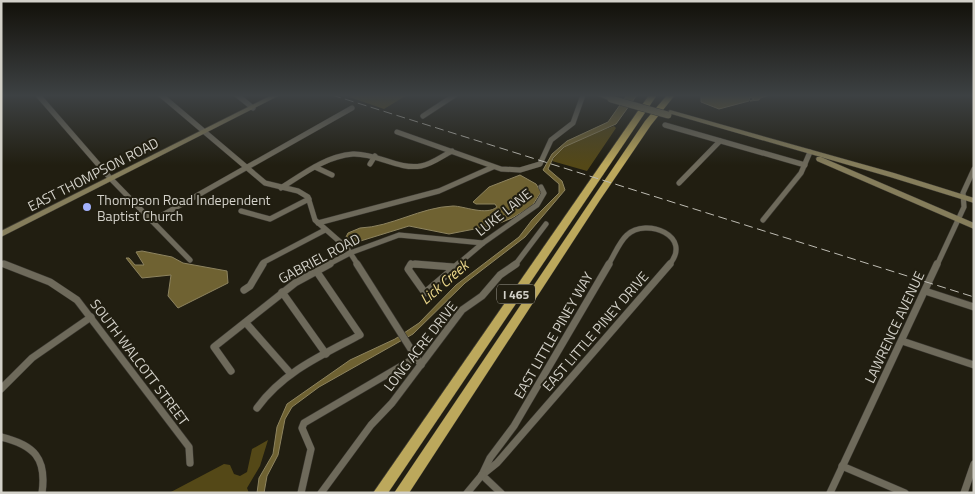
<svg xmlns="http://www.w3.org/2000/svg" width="975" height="494" font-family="'Titillium Web',sans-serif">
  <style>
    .forest { fill: #544817 }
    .water { fill: #6f6232; stroke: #8d835f }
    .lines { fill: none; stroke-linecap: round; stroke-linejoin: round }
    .street-far1-casing { stroke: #3b3831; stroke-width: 6 }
    .street-casing { stroke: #3b3831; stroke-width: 8 }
    .secondary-casing { stroke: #3b3831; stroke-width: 1 }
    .highway-casing { stroke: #3b3831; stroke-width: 1 }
    .street-far1 { stroke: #6e6a5b; stroke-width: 5 }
    .street { stroke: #6e6a5b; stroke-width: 7 }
    .secondary { fill: #857d5b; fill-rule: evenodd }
    .highway { fill: #bca85c; fill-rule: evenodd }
    .rail { stroke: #bebcb3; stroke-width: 1; stroke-dasharray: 9 4.5; stroke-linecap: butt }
    .secondary-bridge-casing { stroke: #3b3831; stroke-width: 8; stroke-linecap: butt }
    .secondary-bridge { stroke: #857d5b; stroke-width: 7 }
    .poi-dot { fill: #a3b2fd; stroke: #211e11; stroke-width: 2 }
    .labels { text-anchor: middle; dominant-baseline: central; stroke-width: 4; stroke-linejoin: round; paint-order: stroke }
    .shield { fill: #211e11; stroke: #9e9b92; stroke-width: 1 }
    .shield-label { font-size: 12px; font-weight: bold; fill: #d3d1c9 }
    .street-label { font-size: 14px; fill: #d3d1c9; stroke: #211e11 }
    .poi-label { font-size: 14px; fill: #d3d1c9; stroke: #211e11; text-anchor: start }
    .water-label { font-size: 15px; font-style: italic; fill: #ecd88b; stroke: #211e11 }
  </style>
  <rect width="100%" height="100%" fill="#211e11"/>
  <g class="forest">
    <polygon points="353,95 407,95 384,109 349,97"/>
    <path d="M614 126 616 128 587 171 552 161C564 140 593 134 614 126Z"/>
    <polygon points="268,440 260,466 247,488 249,493 169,493 224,464 230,465 234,474 240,476 247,472 252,449"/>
  </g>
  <g class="water">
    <polygon points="627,95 637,95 616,124 564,147 553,158 548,169 562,181 565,190 525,237 465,283 413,334 319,387 292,407 285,419 278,455 267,476 264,493 257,493 259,478 273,454 277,427 287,404 350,360 395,339 419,323 456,285 519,237 532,220 559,193 559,184 543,170 552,154 567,141 608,122"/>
    <polygon points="701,95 770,95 760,98 759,100 750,101 754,99 750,97 749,101 719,109 701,102"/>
    <path d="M520 175 536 184 541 192 532 206 512 218 495 225 449 234 409 226 354 243 346 237 348 233 360 228C391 227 421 207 453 206 464 206 486 216 497 207L495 204H476L473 202 489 187Z"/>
    <polygon points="142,251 172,257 183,263 227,271 228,283 178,308 168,296 171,275 142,278 126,258 129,258 135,265 144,265 136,252"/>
  </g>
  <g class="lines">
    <defs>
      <g id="street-far1">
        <polyline points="38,95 111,179 190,260"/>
        <polyline points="161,95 265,183 298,191 308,197 315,220 347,248 358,265"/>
        <polyline points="237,95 253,108"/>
        <polyline points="423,116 455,95"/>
        <polyline points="665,125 805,165"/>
        <polyline points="397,132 501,169 520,170 540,164 551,140 573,123 583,95"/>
        <polyline points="370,164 375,156"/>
        <polyline points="315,167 332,175"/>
        <polyline points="679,183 720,141"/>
        <path d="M281 188C303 174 326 156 353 154 377 153 398 170 421 166 432 164 442 156 452 151"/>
        <polyline points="241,211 270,219 309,199"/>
        <polyline points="763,220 801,173 810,152"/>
        <polyline points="152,221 352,108"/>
        <polyline points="318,223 439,191 493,167"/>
        <polyline points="1,263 7,265"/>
        <polyline points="262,265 264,262 325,230"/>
        <polyline points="327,265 350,253 399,235 483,243"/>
        <polyline points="410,265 431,265"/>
        <polyline points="457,265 483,243 537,205 544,193 541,187"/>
        <polyline points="515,265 546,224"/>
        <path d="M608 265C614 256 619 242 627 235 646 217 694 236 669 265"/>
        <polyline points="937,265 964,207 963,193 974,169"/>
      </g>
      <g id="street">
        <polyline points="4,264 50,282 77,300 189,447 190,463"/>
        <polyline points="357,264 421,365"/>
        <polyline points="411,264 408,269 425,293 459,264"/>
        <polyline points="415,264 453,267"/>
        <polyline points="244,290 250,286 263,264"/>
        <polyline points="925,291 974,307"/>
        <polyline points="282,292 326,354"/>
        <polyline points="246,323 291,374"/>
        <polyline points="902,341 974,365"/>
        <polyline points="231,371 214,347 295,283 330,264"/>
        <polyline points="1,389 32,358 91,317"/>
        <path d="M257 408C283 372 322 355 360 335L317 272"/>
        <path d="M1 437C34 445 47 458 42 493"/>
        <polyline points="842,466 905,493"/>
        <polyline points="482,475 501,493"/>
        <polyline points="482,475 490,458 514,426 609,264"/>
        <polyline points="482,475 497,463 670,264"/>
        <polyline points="301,493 311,449 302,428 304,423 415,358"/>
        <polyline points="321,493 371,425 392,403 462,310 482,296 500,275 516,264"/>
        <polyline points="467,493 482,475"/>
        <polyline points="830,493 937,264"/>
        <polyline points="964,493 974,464"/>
      </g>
      <g id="secondary">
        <polygon points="272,95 280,95 1,237 1,231"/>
        <polygon points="596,95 606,95 614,99 611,101"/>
        <polygon points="670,110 894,173 974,198 974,203 890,177 668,113 667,112"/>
        <polygon points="817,157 821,157 974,223 974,229 817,161 816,159"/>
      </g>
      <g id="highway">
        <polygon points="649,95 657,95 388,493 373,493"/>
        <polygon points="667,95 675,95 651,125 600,200 409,493 394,493 594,196 645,121"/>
      </g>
    </defs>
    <use href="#street-far1" class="street-far1-casing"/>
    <use href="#street" class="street-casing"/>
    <use href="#secondary" class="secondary-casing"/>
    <use href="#highway" class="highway-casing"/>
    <use href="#street-far1" class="street-far1"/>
    <use href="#street" class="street"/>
    <use href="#secondary" class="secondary"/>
    <use href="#highway" class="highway"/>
    <polyline class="rail" points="332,95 974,297"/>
    <defs>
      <polyline id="secondary-bridge" points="611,99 668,115"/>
    </defs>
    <use href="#secondary-bridge" class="secondary-bridge-casing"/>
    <use href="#secondary-bridge" class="secondary-bridge"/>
  </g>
  <linearGradient id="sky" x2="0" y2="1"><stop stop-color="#121009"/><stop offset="0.58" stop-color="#3d4143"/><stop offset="1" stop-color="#3d4143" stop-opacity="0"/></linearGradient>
  <rect width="975" height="165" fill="url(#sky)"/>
  <circle class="poi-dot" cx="87" cy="207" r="5"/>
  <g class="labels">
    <rect class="shield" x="497" y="284.5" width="38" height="19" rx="4"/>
    <g class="shield-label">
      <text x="516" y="294">I 465</text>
    </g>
    <g class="street-label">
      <text transform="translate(93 174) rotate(-27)">EAST THOMPSON ROAD</text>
      <text transform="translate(503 212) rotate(-38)">LUKE LANE</text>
      <text transform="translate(319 258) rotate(-28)">GABRIEL ROAD</text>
      <text transform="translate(894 327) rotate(-65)">LAWRENCE AVENUE</text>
      <text transform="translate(595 331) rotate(-49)">EAST LITTLE PINEY DRIVE</text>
      <text transform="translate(553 335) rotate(-60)">EAST LITTLE PINEY WAY</text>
      <text transform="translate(420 346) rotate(-52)">LONG ACRE DRIVE</text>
      <text transform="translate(140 362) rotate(53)">SOUTH WALCOTT STREET</text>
    </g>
    <g class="poi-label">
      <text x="97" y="199">Thompson Road Independent<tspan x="97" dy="16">Baptist Church</tspan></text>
    </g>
    <g class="water-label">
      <text transform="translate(444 282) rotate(-41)">Lick Creek</text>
    </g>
  </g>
  <rect width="975" height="494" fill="none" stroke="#d3d1c9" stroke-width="5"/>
</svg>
